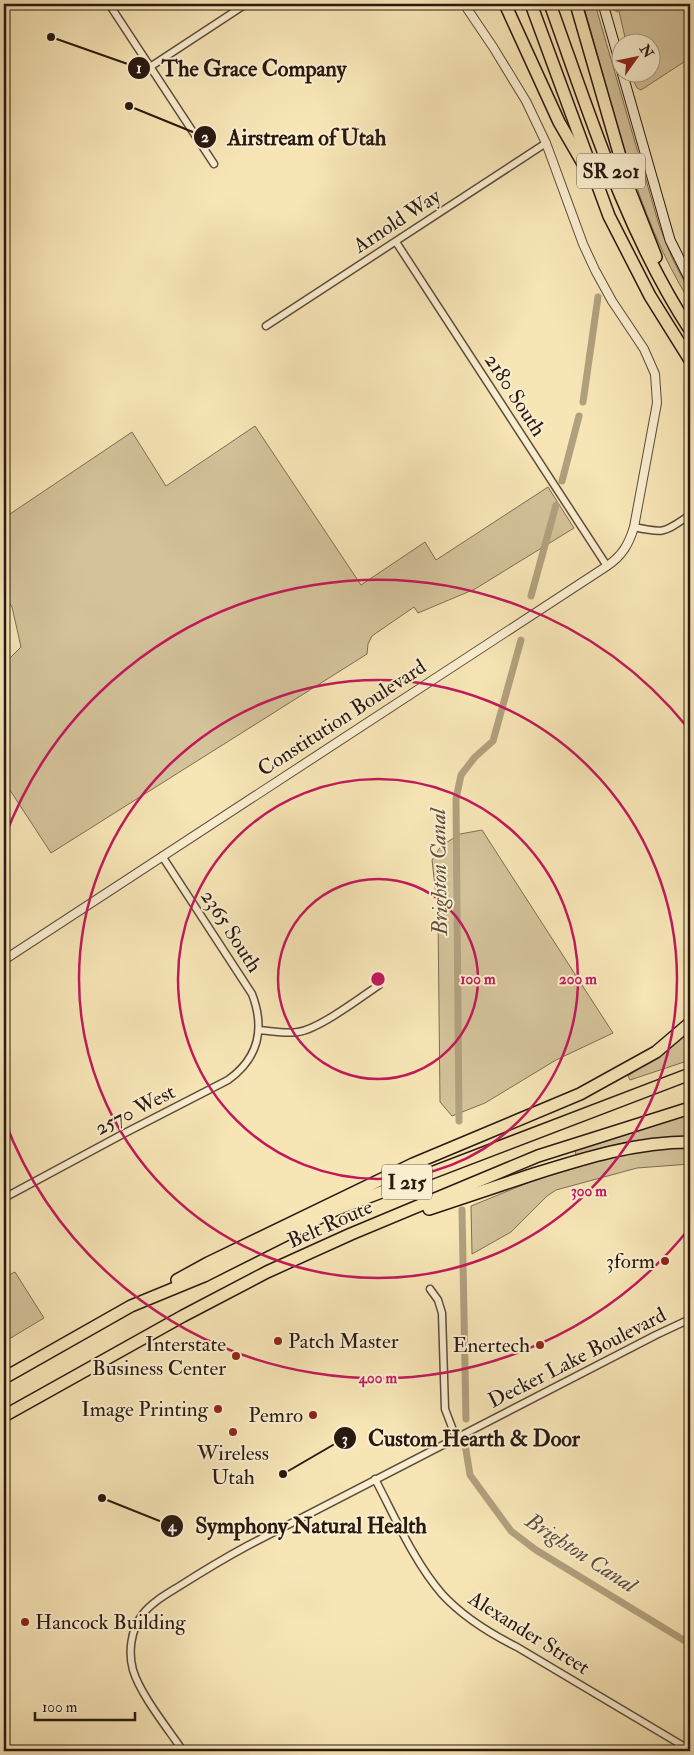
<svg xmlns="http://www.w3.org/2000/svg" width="694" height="1755" font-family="'IM FELL Double Pica',serif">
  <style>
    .green { fill: #d4c29a; stroke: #7e6e54 }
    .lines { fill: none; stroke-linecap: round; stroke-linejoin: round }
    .canal { stroke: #b1a07d; stroke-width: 7 }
    .minor-casing { stroke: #5c4c39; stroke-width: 9 }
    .tertiary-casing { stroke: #5c4c39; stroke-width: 10 }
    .secondary-casing { stroke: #29190f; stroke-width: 11 }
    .motorway-casing { stroke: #29190f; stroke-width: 14 }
    .minor { stroke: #faeed0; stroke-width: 6 }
    .tertiary { stroke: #faeed0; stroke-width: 8 }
    .secondary { stroke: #faeed0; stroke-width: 9 }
    .motorway { stroke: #f7e5b6; stroke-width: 11 }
    .ring { fill: none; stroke: #c2185b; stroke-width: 2.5 }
    .poi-dot { fill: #8f2418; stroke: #faeed0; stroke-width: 2 }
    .labels { text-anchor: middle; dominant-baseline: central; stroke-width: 4; stroke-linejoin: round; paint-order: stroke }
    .shield { fill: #faeed0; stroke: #685949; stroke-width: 1 }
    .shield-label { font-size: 20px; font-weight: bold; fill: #29190f }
    .street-label { font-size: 21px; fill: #29190f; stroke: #faeed0 }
    .poi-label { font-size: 21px; fill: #29190f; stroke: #faeed0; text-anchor: end }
    .water-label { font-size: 22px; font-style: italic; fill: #5f4f3b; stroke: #faeed0 }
    .centre { fill: #c2185b; stroke: #faeed0; stroke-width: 2.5 }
    .ring-label { font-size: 15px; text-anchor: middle; font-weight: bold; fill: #c2185b; stroke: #faeed0; stroke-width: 4; stroke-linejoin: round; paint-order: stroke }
    .leader { fill: none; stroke: #29190f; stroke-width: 2 }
    .callout-dot { fill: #29190f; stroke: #faeed0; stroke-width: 2 }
    .mark-label { font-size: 15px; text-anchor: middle; font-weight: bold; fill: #fff }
    .callout-label { font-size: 22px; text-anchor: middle; font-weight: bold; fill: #29190f; stroke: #faeed0; stroke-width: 4; stroke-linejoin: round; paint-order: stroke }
  </style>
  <rect width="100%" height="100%" fill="#f7e5b6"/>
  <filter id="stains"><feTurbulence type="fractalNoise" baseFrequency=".004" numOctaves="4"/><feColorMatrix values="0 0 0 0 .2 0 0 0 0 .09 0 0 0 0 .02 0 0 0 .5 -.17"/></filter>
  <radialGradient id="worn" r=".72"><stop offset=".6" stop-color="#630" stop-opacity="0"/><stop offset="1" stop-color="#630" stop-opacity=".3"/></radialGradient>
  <g class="green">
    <path d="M583 4H595L659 225 673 260 690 292V302C634 212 613 105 583 4Z"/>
    <polygon points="620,4 690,4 690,58 641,90 637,88 630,73 652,72 652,42 626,42 619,11"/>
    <polygon points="255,426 361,585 425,542 436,560 548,487 574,528 475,589 418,613 414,607 372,636 368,644 367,654 51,853 4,781 4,664 21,647 12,607 4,595 4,518 132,432 166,486"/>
    <polygon points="482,830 613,1033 556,1060 485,1103 452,1116 440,1102 438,913 432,860 441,846 460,834"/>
    <polygon points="690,1031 690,1060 630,1080 628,1076 656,1057"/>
    <path d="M690 1112V1137C651 1136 614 1144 576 1155L575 1150Z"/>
    <polygon points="690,1144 690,1164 637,1168 556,1190 547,1196 511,1232 472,1254 471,1206 530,1182 561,1168 592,1158"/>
    <polygon points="4,1266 9,1275 15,1272 44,1318 4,1342"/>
  </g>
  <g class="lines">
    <g class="canal">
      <polyline points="618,9 618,4"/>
      <polyline points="583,402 598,297"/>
      <polyline points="562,481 579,416"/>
      <polyline points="531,596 556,505"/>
      <polyline points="459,1121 456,799 461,775 475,757 493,741 521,640"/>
      <polyline points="462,1210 466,1419"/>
      <polyline points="465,1444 470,1475 511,1531 536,1550 690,1644"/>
    </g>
    <defs>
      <g id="minor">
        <polyline points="109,4 214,164"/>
        <polyline points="150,67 246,4"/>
        <polyline points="396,242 607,566"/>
        <polyline points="266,326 546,143"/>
        <path d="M634 527C666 534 664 532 690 515"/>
        <path d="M259 1030C272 1031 285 1034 298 1032 319 1029 360 998 379 985"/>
        <path d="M4 1198 123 1134 228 1080C259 1058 265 1028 252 994L162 856"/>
        <polyline points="430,1289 438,1300 442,1313 445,1409 456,1438"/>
        <path d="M375 1479C395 1517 414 1562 442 1594 463 1617 489 1633 517 1647L690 1750"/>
        <path d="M183 1751C168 1729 140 1694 133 1670 128 1652 131 1630 142 1615 151 1603 165 1595 178 1587 200 1573 223 1559 247 1546L656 1335 690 1319"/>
      </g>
      <path id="tertiary" d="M4 960 607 566C622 556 629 544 634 527L657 403 655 374 644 349 612 301 595 270 583 244 546 143 526 101 493 47 464 4"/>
      <g id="secondary">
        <polyline points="603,4 622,70"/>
        <polyline points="622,72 670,240 690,280"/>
      </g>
      <g id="motorway">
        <polyline points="505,4 559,122 585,167"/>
        <polyline points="531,4 609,216 650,296 690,360"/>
        <path d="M550 4C590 115 625 230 690 330"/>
        <polyline points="576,4 630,191 656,257"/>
        <path d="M429 1209C464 1197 499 1186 534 1174 585 1158 636 1142 690 1142"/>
        <polyline points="177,1280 208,1263 413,1164 580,1094 656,1052 690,1023"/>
        <polyline points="4,1378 131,1306 204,1276 337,1209 690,1074"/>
        <polyline points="4,1416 183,1316 267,1272 351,1234 538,1156 690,1108"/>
      </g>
    </defs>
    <use href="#minor" class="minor-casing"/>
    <use href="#tertiary" class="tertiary-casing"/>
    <use href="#secondary" class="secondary-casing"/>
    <use href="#motorway" class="motorway-casing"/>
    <use href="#minor" class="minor"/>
    <use href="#tertiary" class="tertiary"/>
    <use href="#secondary" class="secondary"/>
    <use href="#motorway" class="motorway"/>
  </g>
  <g class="ring">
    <circle cx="378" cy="979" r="100"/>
    <circle cx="378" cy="979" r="200"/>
    <circle cx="378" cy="979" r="299"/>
    <path d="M688 1230A399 399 0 0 1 4 1119M4 839A399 399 0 0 1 688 728"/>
  </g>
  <g class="poi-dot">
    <circle cx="665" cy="1261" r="5"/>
    <circle cx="278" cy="1341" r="5"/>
    <circle cx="540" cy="1345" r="5"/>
    <circle cx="236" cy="1356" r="5"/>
    <circle cx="218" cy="1409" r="5"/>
    <circle cx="313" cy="1415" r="5"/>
    <circle cx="233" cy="1432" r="5"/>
    <circle cx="25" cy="1622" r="5"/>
  </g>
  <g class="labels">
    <g class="shield">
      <rect x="577" y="153.5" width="68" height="35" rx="4"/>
      <rect x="382" y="1164.5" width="50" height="35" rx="4"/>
    </g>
    <g class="shield-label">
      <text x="611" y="171">SR 201</text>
      <text x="407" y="1182">I 215</text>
    </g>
    <g class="street-label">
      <text transform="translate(397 221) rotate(-33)">Arnold Way</text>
      <text transform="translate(515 395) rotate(57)">2180 South</text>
      <text transform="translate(342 718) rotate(-33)">Constitution Boulevard</text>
      <text transform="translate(231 931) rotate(57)">2365 South</text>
      <text transform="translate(135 1110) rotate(-27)">2570 West</text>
      <text transform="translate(330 1224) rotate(-24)">Belt Route</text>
      <text transform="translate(577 1358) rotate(-27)">Decker Lake Boulevard</text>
      <text transform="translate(529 1633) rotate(32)">Alexander Street</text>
    </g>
    <g class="poi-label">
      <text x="655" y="1261">3form</text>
      <text x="288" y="1341" text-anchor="start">Patch Master</text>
      <text x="226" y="1344">Interstate<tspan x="226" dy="24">Business Center</tspan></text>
      <text x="530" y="1345">Enertech</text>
      <text x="208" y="1409">Image Printing</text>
      <text x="303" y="1415">Pemro</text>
      <text x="233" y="1453" text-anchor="middle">Wireless<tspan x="233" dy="24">Utah</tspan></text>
      <text x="35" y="1622" text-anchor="start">Hancock Building</text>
    </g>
    <g class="water-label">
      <text transform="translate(439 872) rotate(-91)">Brighton Canal</text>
      <text transform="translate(581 1553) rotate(33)">Brighton Canal</text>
    </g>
  </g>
  <circle cx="378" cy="979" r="8" class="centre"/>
  <g class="ring-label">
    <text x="478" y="984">100 m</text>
    <text x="578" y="984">200 m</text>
    <text x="589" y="1196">300 m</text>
    <text x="378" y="1383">400 m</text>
  </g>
  <path class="leader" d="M51 37L139 68M129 106L205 137M283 1474L345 1438M102 1498L172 1526"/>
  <g class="callout-dot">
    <circle cx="51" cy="37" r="5"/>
    <circle cx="129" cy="106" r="5"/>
    <circle cx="283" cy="1474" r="5"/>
    <circle cx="102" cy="1498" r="5"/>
    <circle cx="139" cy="68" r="12"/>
    <circle cx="205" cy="137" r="12"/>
    <circle cx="345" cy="1438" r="12"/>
    <circle cx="172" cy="1526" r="12"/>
  </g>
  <g class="mark-label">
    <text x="139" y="73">1</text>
    <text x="205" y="142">2</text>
    <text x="345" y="1444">3</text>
    <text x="172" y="1531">4</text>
  </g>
  <g class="callout-label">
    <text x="254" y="76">The Grace Company</text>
    <text x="307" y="145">Airstream of Utah</text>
    <text x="474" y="1446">Custom Hearth &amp; Door</text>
    <text x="311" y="1533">Symphony Natural Health</text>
  </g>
  <rect width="694" height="1755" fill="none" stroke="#f7e5b6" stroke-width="20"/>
  <rect x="5" y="5" width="684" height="1745" fill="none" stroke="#29190f" stroke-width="2.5"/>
  <rect x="10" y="10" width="674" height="1735" fill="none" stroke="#29190f"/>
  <g transform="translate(636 58) rotate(57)"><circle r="24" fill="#faeed0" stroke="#a69983"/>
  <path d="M0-4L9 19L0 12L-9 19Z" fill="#8f2418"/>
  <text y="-8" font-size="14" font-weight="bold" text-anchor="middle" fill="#29190f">N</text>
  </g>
  <path d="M35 1712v8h100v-8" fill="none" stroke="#29190f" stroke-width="2.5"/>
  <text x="42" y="1712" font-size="15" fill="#29190f" stroke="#faeed0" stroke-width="4" paint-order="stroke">100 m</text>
  <rect width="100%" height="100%" filter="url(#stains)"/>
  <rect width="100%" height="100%" fill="url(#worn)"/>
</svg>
